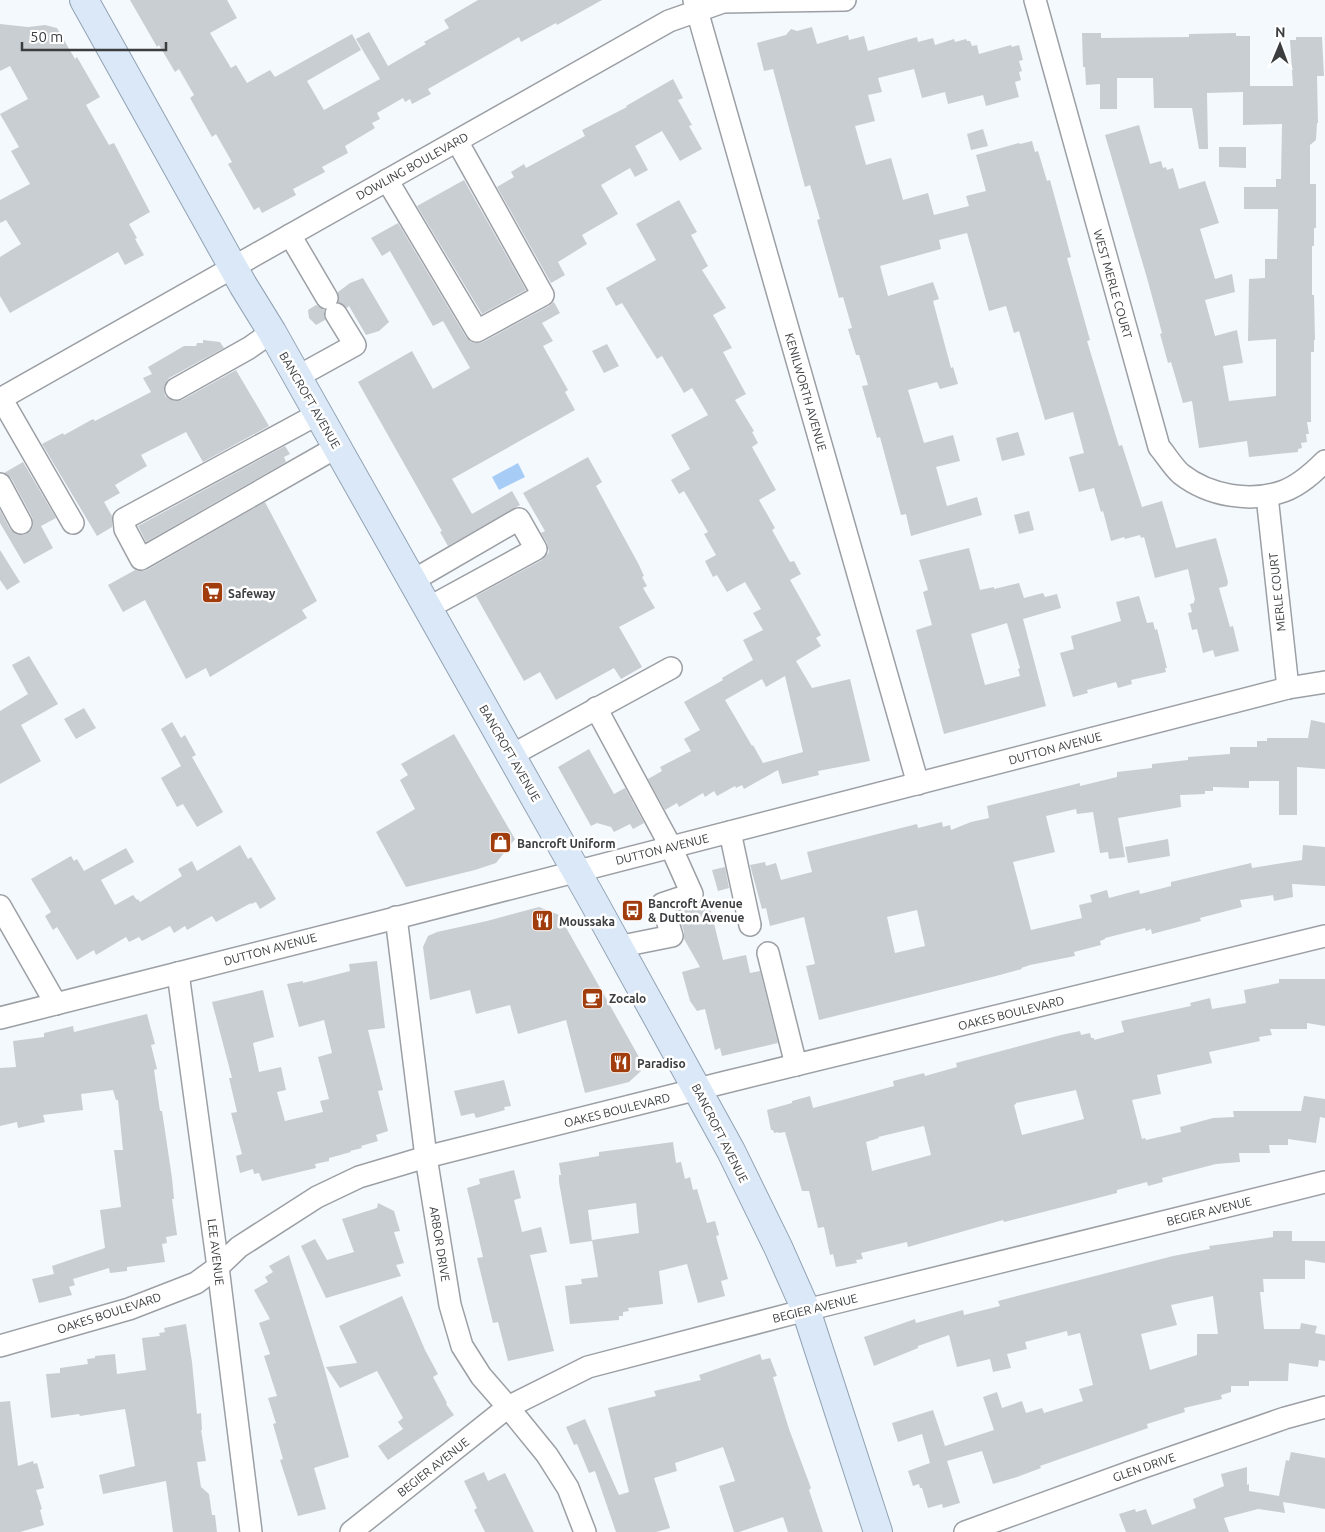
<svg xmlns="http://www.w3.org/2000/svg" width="1325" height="1532" font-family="Ubuntu,sans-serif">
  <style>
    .water { fill: #a7cdf7 }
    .building { fill: #c9ced3; fill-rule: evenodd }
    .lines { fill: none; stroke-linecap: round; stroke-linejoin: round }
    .minor-casing { stroke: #9ca0a5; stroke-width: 24 }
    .major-casing { stroke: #92a2b3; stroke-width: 30 }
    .minor { stroke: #fff; stroke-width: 21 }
    .major { stroke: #dae8f7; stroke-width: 28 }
    .labels { text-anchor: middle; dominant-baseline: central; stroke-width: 5; stroke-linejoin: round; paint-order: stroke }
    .street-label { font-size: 12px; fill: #3b3d3f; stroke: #fff }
    .poi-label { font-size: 12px; font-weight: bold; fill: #3b3d3f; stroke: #fff; text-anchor: start }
  </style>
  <rect width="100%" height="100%" fill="#f4f9fe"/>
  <polygon class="water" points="518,463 525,477 499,490 492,477"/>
  <g class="building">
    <polygon points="130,0 227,0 237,18 210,33 231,68 236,65 247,83 270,70 275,77 352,34 361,50 307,81 324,110 380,79 356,39 369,32 388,66 426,44 424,42 449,28 444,20 478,0 602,0 557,25 556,23 521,42 519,37 428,89 431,94 412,104 410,99 405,102 403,98 377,113 380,119 372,123 375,128 345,146 348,153 322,167 325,172 293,189 296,195 262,213 259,207 254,210 228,164 232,162 216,134 212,137 190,98 194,95 179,69 175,72 159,45 157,47"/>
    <polygon points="0,24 28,27 45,25 57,28 75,59 77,57 100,97 86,105 109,145 114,143 150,212 129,224 137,238 135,239 144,255 125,265 118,252 10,313 0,296 0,257 21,244 6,220 0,223 0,200 30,184 11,151 19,147 0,114 28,99 10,66 0,71"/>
    <polygon points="812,27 817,44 848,35 849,40 864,36 868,51 917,37 918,42 933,38 935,45 954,39 955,42 966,39 967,41 970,41 972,46 977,45 979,54 1011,45 1012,47 1019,45 1023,60 1019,61 1022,71 1019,72 1021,80 1015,82 1019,97 986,106 983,95 948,104 945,92 922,98 914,69 878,78 882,92 868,95 875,121 855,126 866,165 891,158 903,200 928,193 934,215 969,206 966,196 986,191 976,155 1019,143 1020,144 1032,141 1035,152 1038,151 1047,181 1050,180 1071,257 1067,258 1090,340 1087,341 1119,446 1122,445 1142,507 1162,501 1176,548 1216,538 1228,582 1227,586 1219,588 1230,627 1233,626 1239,651 1215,657 1213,650 1203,653 1197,629 1192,630 1188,613 1192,612 1190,604 1194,603 1194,601 1195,600 1188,569 1155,578 1144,537 1141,538 1140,535 1125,539 1124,537 1111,541 1103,511 1101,512 1094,488 1079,492 1069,457 1084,453 1073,412 1045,420 1019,331 1014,333 1006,306 989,311 967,233 939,240 941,249 880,266 888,296 933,282 939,299 933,301 951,368 953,367 958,384 940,389 937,382 908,390 924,443 953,435 960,461 936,467 947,506 977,497 982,515 911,536 906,514 901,515 880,437 877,438 862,386 868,385 859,355 856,355 848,329 852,328 843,297 839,298 817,220 820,219 810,185 805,187 773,69 764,71 757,43 786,35 791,29 797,31"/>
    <polygon points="1082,33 1101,33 1101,38 1189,37 1189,34 1236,33 1236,36 1250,36 1250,86 1293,86 1290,40 1296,40 1296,37 1322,37 1324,76 1317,76 1318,123 1317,123 1316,140 1310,145 1310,184 1316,184 1316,228 1314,228 1314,246 1312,246 1312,295 1314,295 1315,340 1314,340 1314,352 1311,352 1311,422 1307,422 1309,434 1306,434 1307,442 1301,443 1302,448 1298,449 1298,452 1249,457 1247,441 1199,448 1192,401 1183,403 1171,362 1168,363 1160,334 1162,333 1147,278 1105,135 1139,125 1150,164 1161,161 1163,168 1166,167 1167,170 1173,168 1179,189 1205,181 1219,223 1200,229 1215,279 1232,274 1235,292 1205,300 1215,336 1237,330 1243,363 1223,366 1229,401 1276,396 1276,339 1248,341 1249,279 1265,278 1265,259 1277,259 1278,209 1244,209 1244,187 1276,187 1276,179 1281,179 1282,124 1243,125 1243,92 1207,93 1208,149 1199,149 1192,108 1154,108 1153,78 1117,78 1117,109 1100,109 1100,84 1086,85 1085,67 1083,67"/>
    <polygon points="673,79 683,98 678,100 692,125 689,126 702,149 680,161 662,131 635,146 648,170 635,177 630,168 601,185 618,214 582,235 587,244 558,262 565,275 551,283 497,187 514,177 511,172 524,164 526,168 585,136 582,130 627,107 626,106"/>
    <polygon points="983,129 988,146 971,150 967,134"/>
    <polygon points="1219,147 1246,147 1246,168 1219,167"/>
    <polygon points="464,180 526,290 482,314 417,206"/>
    <path d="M679 200 697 232 691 235 708 266 702 270 726 308 713 315 732 348 723 352 746 394 735 400 754 431 752 432 758 443 752 447 776 490 759 500 775 528 772 530 790 562 794 561 801 574 790 580 821 635 816 638 821 646 796 661 812 688 850 679 870 761 818 771 819 775 782 784 778 770 744 789 742 785 736 788 735 786 717 796 714 791 705 797 703 793 679 807 677 803 665 810 648 779 662 771 660 767 691 751 684 739 700 730 684 702 723 680 722 678 753 660 743 640 763 630 753 613 761 609 745 582 727 592 717 575 713 577 705 561 716 555 704 534 708 532 684 491 679 494 671 480 690 469 671 435 708 415 692 388 684 393 662 356 657 359 622 303 616 306 606 288 656 260 636 224ZM785 676 803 752 763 763 753 745 752 746 725 700 762 679 766 687Z"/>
    <polygon points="398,223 466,337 471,342 477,343 483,342 549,306 554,302 560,313 542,323 553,341 543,346 568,390 565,392 575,410 452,479 472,514 512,491 520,505 448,546 440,532 442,531 358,382 412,351 433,389 470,368 443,321 433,326 390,251 382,256 371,238"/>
    <polygon points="363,278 389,322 379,331 366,335 349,306 347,308 338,302 338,292 350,283"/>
    <polygon points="316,305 324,310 325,320 316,325 309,318 308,310"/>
    <polygon points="203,340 220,342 224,348 169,378 166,382 164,388 165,396 169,399 175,401 182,400 236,370 269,426 203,462 186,432 141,455 147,466 115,485 120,493 104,502 112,516 112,527 97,536 42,444 63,433 64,435 93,419 95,421 151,392 143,378 152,374 148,367 184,346 196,346 197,343 203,343"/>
    <polygon points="607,344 619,366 604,373 592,351"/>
    <polygon points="1018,432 1025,455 1002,461 996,438"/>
    <polygon points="285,446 290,454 284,457 286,462 146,542 138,526"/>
    <polygon points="588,457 602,482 596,486 639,565 644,576 642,577 647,586 643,588 655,608 619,627 642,667 621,679 614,668 556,700 540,672 524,681 476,596 542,560 546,556 549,552 547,543 541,533 545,531 523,493"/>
    <polygon points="23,462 56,518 41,526 53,548 24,564 0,523 0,510 10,529 15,534 21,535 26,534 32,529 33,523 32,517 11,478 4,473"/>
    <polygon points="265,502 317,601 302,610 307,618 210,677 206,668 186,679 145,600 123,612 108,585 135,570 141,571 147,570"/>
    <polygon points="1029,511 1034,530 1019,534 1014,515"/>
    <path d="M969 548 980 590 994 587V589L1019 583 1024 598 1043 593 1045 597 1057 594 1061 608 1023 619 1046 706 944 734 916 630 932 625 923 592 928 590 919 560ZM1007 623 1020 668 1018 669 1020 676 985 685 971 634Z"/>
    <polygon points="0,550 20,582 7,590 0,580"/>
    <polygon points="1139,596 1147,623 1153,622 1155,630 1157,629 1167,668 1165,668 1166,672 1131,680 1132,684 1118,688 1116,682 1087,690 1088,693 1073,697 1060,653 1074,649 1071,636 1121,621 1116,602"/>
    <polygon points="29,656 58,704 21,725 41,761 0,784 0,711 28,694 12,665"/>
    <polygon points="84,708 96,728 76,739 64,719"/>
    <path d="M1311 720 1325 723V769L1297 767V815H1279V781H1249V788L1213 787V791H1205V794L1180 795 1181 807 1118 818 1125 857 1109 859 1108 852 1100 853 1093 812 1077 814 1076 809 1046 816 1055 852 1013 862 1031 930 1082 918 1079 905 1092 902 1090 895 1107 890 1109 898 1139 890 1140 894 1171 886V882L1251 863 1252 868 1302 860 1303 845 1325 847V886L1292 884 1293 897 1274 901 1273 895 1240 900 1242 907 1200 918 1201 921 1152 934 1151 929 1146 931 1145 928 1105 938V939L1100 941 1101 945 1074 952 1075 956 1030 965 1021 968 1022 969 996 976 819 1020 806 966 815 964 804 917 770 926 766 908 762 909 750 865 765 862 766 866 776 863 781 880 812 872 807 852 917 824 918 828 942 822 943 827 950 825 951 830 971 822 989 818 987 806 1080 783V786L1117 777V772L1152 768V764L1188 760V757L1230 754V747H1257V741H1267V738H1308ZM917 910 925 946 895 953 887 917Z"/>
    <polygon points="172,722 181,738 185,735 196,755 192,757 223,812 197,827 183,804 177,807 161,778 181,766 161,729"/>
    <polygon points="454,734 515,839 496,863 475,870 406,887 376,832 415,809 400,780 408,775 401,764"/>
    <polygon points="589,749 614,794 625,788 644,823 633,829 630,824 614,832 611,827 597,823 591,826 558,767"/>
    <polygon points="1168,839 1170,856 1128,863 1125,847"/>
    <polygon points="240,845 248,859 251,857 276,899 260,909 256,902 251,904 251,903 216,922 212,916 187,930 185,926 174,933 170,926 142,941 139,937 129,942 126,937 96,955 94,950 77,960 57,927 53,930 45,916 51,912 31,879 71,856 74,861 77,859 84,871 126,848 134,862 101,880 115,905 133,895 137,900 138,899 140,902 182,876 178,869 192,861 197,871"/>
    <polygon points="725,867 729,888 718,891 712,870"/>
    <polygon points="709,903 723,960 746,955 750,973 760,971 778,1043 722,1056 720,1048 715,1050 705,1009 697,1011 690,1001 682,972 700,967 684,939 684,932 678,912"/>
    <polygon points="539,907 559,915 639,1057 641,1071 629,1082 585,1093 566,1020 518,1034 510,1005 476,1014 470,990 430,1000 423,947 428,936 437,932 487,921"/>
    <polygon points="377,961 385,1028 368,1030 383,1090 378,1091 388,1131 376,1135 378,1141 361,1146 362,1148 350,1151 351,1152 329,1158 329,1161 315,1164 316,1168 262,1181 259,1173 254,1174 253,1169 240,1173 236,1156 242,1154 231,1113 237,1112 229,1078 232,1078 212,1002 263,990 274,1037 253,1043 259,1072 281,1067 286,1090 277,1092 285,1121 323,1112 320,1101 329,1099 318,1057 332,1053 324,1020 299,1027 287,984 303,981 303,983 350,971 349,964"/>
    <path d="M1279 979H1325V1026L1307 1023V1029H1270L1272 1035 1259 1037 1260 1041 1209 1052 1212 1063 1157 1075 1161 1094 1132 1100 1142 1139 1145 1138 1146 1140 1181 1132 1180 1127 1213 1118 1234 1117 1233 1111H1301L1304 1096 1325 1099V1118L1320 1117 1316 1143 1288 1139V1145H1269L1270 1153H1239L1240 1162 1216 1164 1162 1178 1163 1182 1148 1186 1147 1182 1117 1190V1193L1004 1222 1003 1220 908 1247 907 1242 861 1253 863 1259 856 1260 857 1263 836 1267 833 1254 830 1255 824 1227 818 1228 809 1191H802L785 1132 778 1133V1132L774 1133 773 1130H771L767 1110 792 1103V1101L810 1096 813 1108 894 1086 893 1081 924 1073 925 1076 957 1067 956 1063 1061 1035 1080 1031 1081 1035 1090 1033 1091 1038H1094V1040L1124 1032 1121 1021 1191 1006 1190 1003 1210 998 1212 1009 1246 1003 1244 990 1279 983ZM1076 1090 1084 1119 1022 1135 1014 1105 1016 1104V1103ZM924 1126 931 1155 872 1171 866 1142 879 1138 878 1137Z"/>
    <polygon points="147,1014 155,1044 151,1045 157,1069 154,1070 160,1111 162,1111 172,1178 174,1199 172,1199 177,1235 166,1237 167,1243 162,1244 165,1262 127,1267 127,1271 110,1273 109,1268 73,1279 75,1285 69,1287 72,1295 39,1303 32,1279 54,1274 52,1266 105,1248 100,1210 121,1207 114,1150 123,1150 118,1100 116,1100 113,1090 81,1094 83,1110 43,1115 45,1122 18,1128 17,1122 0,1126 0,1068 16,1067 13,1041 44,1037 44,1033 73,1026 74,1032"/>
    <polygon points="504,1080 511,1106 504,1107 505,1110 476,1118 474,1113 461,1116 454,1091"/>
    <polygon points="673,1142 676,1163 681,1162 685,1179 690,1177 693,1190 697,1189 707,1223 715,1221 719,1235 716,1236 728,1279 721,1281 725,1296 698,1303 687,1264 659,1271 663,1304 628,1308 629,1311 623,1312 623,1316 619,1316 619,1320 570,1324 565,1286 582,1284 581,1279 598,1277 592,1240 639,1233 636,1203 588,1210 592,1241 570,1244 559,1182 559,1175 561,1175 559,1163 599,1156 599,1152"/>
    <polygon points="514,1170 521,1198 514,1200 522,1232 541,1227 547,1252 530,1255 554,1351 508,1361 498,1322 493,1323 477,1258 483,1257 467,1188 480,1184 479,1179"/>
    <polygon points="378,1203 394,1211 400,1231 394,1232 404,1263 396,1265 401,1276 326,1298 301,1246 315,1239 327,1260 354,1252 342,1219 377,1208"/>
    <path d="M1273 1231H1292V1241H1325V1263L1305 1260V1279H1263L1264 1292H1260L1264 1329H1300L1301 1323 1317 1326 1315 1333 1325 1335V1361L1319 1360 1318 1367 1289 1363 1288 1381H1249V1386H1231V1392L1221 1395 1222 1399 1184 1408 1185 1412 1147 1424 1148 1428 1040 1466 1041 1468 1017 1477 993 1484 982 1451 947 1461 960 1503 943 1508 942 1504 928 1508 922 1488H920L919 1484 913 1486 908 1471 930 1463 922 1434 898 1442 892 1423 933 1410 945 1446 994 1430 983 1397 997 1392 1002 1408 1022 1401 1026 1413 1042 1408 1044 1413 1083 1401 1079 1389 1093 1385 1080 1333 1068 1336 1067 1331 1025 1342 1027 1349 1007 1354 1011 1368 993 1372 990 1359 957 1367 949 1335 918 1346V1348L874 1366 864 1337 915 1319 916 1323 963 1310 964 1315 1000 1306 998 1301 1173 1256 1210 1249 1209 1246 1273 1237ZM1213 1296 1218 1334H1197V1355L1150 1370 1141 1334 1177 1325 1171 1305Z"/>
    <polygon points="289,1255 324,1367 349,1457 314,1468 326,1509 298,1516 280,1460 283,1459 273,1424 276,1423 268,1398 277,1396 264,1356 270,1354 259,1323 270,1319 254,1290 268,1282 265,1277 273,1272 269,1266"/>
    <polygon points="402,1296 425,1350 438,1374 433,1377 447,1403 446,1404 454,1415 388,1460 378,1446 403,1429 398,1422 403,1418 377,1371 340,1388 326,1367 357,1363 339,1326"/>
    <polygon points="186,1324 192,1362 197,1414 201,1413 202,1430 201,1430 206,1461 197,1462 201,1487 209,1494 212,1515 215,1515 217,1532 173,1532 166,1481 103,1494 99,1475 135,1466 125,1409 80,1416 79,1414 51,1418 46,1374 60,1373 60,1368 88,1364 87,1359 95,1358 95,1356 115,1354 117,1374 146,1370 142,1338 160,1336 159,1333 165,1332 164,1328"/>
    <polygon points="760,1354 762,1360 770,1358 777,1376 773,1377 789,1429 811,1488 809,1490 823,1532 788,1532 783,1517 739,1532 734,1532 719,1486 735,1481 723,1447 675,1463 677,1471 654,1478 670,1528 656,1532 616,1532 595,1471 589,1473 577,1444 574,1445 566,1427 585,1419 619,1495 629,1492 608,1408 656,1396 654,1391 701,1380 699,1375"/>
    <polygon points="10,1401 18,1466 33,1461 34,1464 37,1463 44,1488 36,1490 42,1509 40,1510 44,1525 20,1532 0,1532 0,1402"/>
    <polygon points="1291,1452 1325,1458 1325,1509 1283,1502 1285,1513 1258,1509 1224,1518 1229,1532 1126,1532 1119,1514 1135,1509 1136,1512 1146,1509 1152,1525 1196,1508 1193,1499 1224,1486 1221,1474 1247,1467 1247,1485 1249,1484 1249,1491 1279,1496 1286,1460 1289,1461"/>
    <polygon points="484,1472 488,1481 505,1473 534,1532 485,1532 474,1510 477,1508 464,1481"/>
  </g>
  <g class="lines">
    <defs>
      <g id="minor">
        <polyline points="694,0 918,784"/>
        <path d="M1035 0 1159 447C1166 455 1173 467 1181 474 1209 496 1251 503 1284 491 1300 485 1313 473 1325 461"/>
        <polyline points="387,180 477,331 543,295 457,141"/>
        <polyline points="290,235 327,298"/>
        <polyline points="297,377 355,345 336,314"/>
        <polyline points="176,389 249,348 272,332"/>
        <polyline points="1,398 73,523"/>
        <polyline points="0,399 669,21 723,2 845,0"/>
        <polyline points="318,414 124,519 125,529 141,559 337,447"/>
        <polyline points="0,484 21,523"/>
        <polyline points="1267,496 1288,688"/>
        <polyline points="412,581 519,519 536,549 428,608"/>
        <polyline points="596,708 671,847 692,894 662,904 672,936 617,947"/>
        <polyline points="510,756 671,668"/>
        <polyline points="730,832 750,925"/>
        <polyline points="0,906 56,1004"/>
        <polyline points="396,917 426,1157 450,1305 462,1346 481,1376 508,1407 547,1455 568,1488 585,1532"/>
        <polyline points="768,953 796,1065"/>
        <polyline points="178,973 218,1267 251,1532"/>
        <polyline points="0,1018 384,921 1288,688 1325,682"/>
        <polyline points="0,1346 129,1309 196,1283 218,1267 239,1247 317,1197 359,1177 426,1157 726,1082 1325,936"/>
        <polyline points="351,1532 508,1407 588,1367 806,1310 1325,1182"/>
        <polyline points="965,1532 1141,1468 1285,1418 1325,1407"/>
      </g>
      <polyline id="major" points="84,0 243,285 272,332 592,899 731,1151 778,1247 806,1310 878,1532"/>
    </defs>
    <use href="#minor" class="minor-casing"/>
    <use href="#major" class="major-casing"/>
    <use href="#minor" class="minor"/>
    <use href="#major" class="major"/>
  </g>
  <defs>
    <symbol id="supermarket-square" viewBox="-11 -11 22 22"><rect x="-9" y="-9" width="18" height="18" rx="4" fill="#a13d0c" stroke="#fff"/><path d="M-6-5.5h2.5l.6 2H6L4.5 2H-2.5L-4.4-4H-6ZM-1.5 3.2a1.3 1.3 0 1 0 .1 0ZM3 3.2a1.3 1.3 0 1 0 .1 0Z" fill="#fff"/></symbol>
    <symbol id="shop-square" viewBox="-11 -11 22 22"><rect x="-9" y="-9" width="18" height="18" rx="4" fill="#a13d0c" stroke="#fff"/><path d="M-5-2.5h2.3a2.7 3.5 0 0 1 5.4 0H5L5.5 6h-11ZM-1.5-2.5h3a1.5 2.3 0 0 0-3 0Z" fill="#fff"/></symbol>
    <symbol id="bus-square" viewBox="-11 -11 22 22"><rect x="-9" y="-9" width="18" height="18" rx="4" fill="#a13d0c" stroke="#fff"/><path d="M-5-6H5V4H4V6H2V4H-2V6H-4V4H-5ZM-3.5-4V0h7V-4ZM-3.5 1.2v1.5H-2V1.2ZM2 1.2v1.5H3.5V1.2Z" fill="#fff"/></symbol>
    <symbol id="restaurant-square" viewBox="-11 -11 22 22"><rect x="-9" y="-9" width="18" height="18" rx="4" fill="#a13d0c" stroke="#fff"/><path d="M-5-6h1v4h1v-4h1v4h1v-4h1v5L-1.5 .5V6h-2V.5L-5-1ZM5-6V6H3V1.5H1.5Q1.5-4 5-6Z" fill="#fff"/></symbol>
    <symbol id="cafe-square" viewBox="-11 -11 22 22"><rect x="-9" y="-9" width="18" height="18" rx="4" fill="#a13d0c" stroke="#fff"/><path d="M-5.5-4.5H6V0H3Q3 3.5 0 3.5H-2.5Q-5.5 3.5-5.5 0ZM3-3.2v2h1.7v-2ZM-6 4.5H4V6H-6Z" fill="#fff"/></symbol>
  </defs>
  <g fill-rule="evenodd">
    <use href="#supermarket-square" x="200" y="580" width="25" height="25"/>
    <use href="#shop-square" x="488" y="830" width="25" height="25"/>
    <use href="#bus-square" x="620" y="898" width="25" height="25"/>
    <use href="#restaurant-square" x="530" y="908" width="25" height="25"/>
    <use href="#cafe-square" x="580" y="986" width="25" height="25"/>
    <use href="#restaurant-square" x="608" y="1050" width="25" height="25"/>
  </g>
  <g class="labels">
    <g class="street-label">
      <text transform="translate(412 166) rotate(-29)">DOWLING BOULEVARD</text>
      <text transform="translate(1113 284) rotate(74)">WEST MERLE COURT</text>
      <text transform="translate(806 392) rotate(74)">KENILWORTH AVENUE</text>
      <text transform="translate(310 400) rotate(60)">BANCROFT AVENUE</text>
      <text transform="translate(1277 592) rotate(-96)">MERLE COURT</text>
      <text transform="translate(1055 748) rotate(-15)">DUTTON AVENUE</text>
      <text transform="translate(510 753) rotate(60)">BANCROFT AVENUE</text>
      <text transform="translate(662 849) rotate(-14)">DUTTON AVENUE</text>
      <text transform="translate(270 949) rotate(-15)">DUTTON AVENUE</text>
      <text transform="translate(1011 1013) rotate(-14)">OAKES BOULEVARD</text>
      <text transform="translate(617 1110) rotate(-14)">OAKES BOULEVARD</text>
      <text transform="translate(720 1133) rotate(63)">BANCROFT AVENUE</text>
      <text transform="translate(1209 1211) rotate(-14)">BEGIER AVENUE</text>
      <text transform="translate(440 1244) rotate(81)">ARBOR DRIVE</text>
      <text transform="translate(216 1252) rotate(83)">LEE AVENUE</text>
      <text transform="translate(815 1308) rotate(-14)">BEGIER AVENUE</text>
      <text transform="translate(109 1313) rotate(-18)">OAKES BOULEVARD</text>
      <text transform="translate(433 1467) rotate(-38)">BEGIER AVENUE</text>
      <text transform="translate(1144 1467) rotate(-19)">GLEN DRIVE</text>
    </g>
    <g class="poi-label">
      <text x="228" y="593">Safeway</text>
      <text x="517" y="843">Bancroft Uniform</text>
      <text x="648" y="903">Bancroft Avenue<tspan x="648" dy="14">&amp; Dutton Avenue</tspan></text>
      <text x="559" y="921">Moussaka</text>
      <text x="609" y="998">Zocalo</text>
      <text x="637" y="1063">Paradiso</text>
    </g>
  </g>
  <g transform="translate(1280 45) rotate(1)" stroke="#ffffff" stroke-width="4" paint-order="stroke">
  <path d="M0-4L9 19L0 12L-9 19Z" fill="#3b3d3f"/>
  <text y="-8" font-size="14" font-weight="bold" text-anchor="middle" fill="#3b3d3f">N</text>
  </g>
  <path d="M22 42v8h144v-8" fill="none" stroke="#3b3d3f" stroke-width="2.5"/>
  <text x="30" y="42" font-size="15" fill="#3b3d3f" stroke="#ffffff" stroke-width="4" paint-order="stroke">50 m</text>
</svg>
